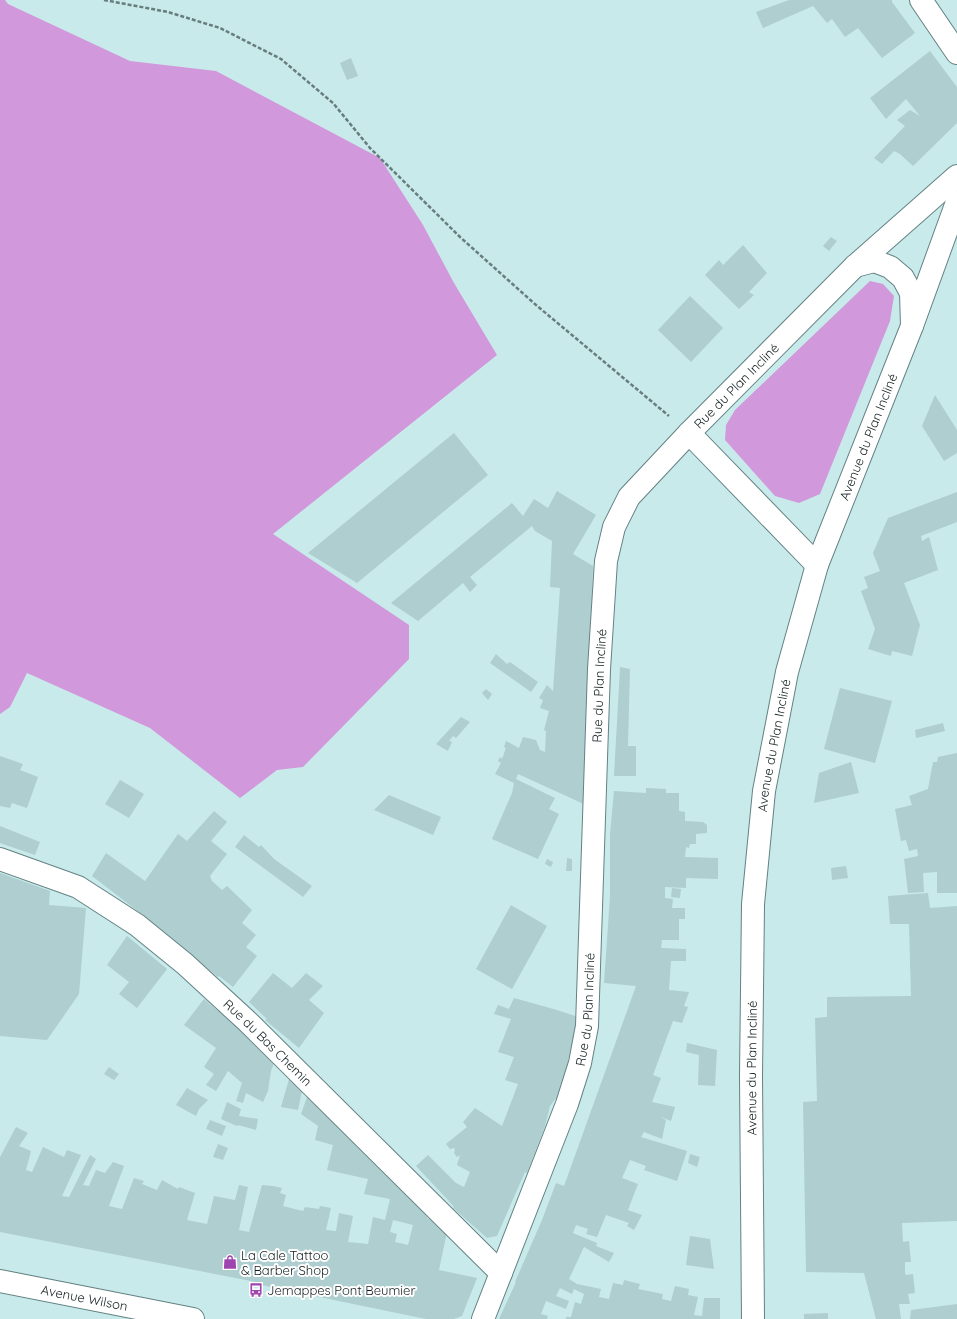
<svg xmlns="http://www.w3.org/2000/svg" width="957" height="1319" font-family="Quicksand,sans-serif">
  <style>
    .green { fill: #d198db }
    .building { fill: #aececf; fill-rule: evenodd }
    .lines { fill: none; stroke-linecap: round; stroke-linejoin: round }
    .minor-casing { stroke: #648283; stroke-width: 24 }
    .tertiary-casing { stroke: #648283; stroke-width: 24 }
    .primary-casing { stroke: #648283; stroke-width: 24 }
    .path { stroke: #687d7d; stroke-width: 2.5; stroke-dasharray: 4 2; stroke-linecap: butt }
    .minor { stroke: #fff; stroke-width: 22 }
    .tertiary { stroke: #fff; stroke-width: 22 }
    .primary { stroke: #fff; stroke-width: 22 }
    .labels { text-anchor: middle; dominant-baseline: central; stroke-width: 4; stroke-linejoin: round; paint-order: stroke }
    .street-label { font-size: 13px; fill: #131f1f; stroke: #fff }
    .poi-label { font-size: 13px; fill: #131f1f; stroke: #fff; text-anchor: start }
  </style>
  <rect width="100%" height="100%" fill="#c9eaea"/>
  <g class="green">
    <polygon points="0,0 5,0 8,4 130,61 216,71 380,158 423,225 454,283 497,355 273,534 409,625 409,659 303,767 277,770 240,798 150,728 27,673 10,707 0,714"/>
    <polygon points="870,281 883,284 894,296 890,321 820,494 799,503 775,496 725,440 726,425 735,410"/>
  </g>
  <g class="building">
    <polygon points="789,0 892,0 892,2 915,33 882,58 858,28 845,37 832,19 827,23 813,6 763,28 756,12"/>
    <polygon points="930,51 957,87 957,123 913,166 900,154 894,151 882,164 874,158 905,126 897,120 910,110 920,116 906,99 886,119 870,98"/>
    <polygon points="351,58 358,76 347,80 340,63"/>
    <polygon points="831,237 837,241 829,251 823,246"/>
    <polygon points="743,245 767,273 749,292 754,295 739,309 705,275 719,260 723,265"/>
    <polygon points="690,296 723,328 691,362 658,330"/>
    <polygon points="935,395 957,430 957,453 944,461 922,426"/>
    <polygon points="454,433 488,475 357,583 308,553"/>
    <polygon points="557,491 596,515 573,554 593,566 586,805 518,774 516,779 555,798 549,809 559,814 538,859 492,839 512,793 514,783 495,774 501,763 498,761 500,757 502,759 506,748 504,747 506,741 519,748 523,737 536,740 540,750 545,752 546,731 544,730 549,711 540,708 543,700 539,698 547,685 553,691 560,588 550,587 552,541 535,531 532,526 470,577 477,585 470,592 463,583 418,621 391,603 512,503 523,516 534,499 548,508"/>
    <polygon points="957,492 957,522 921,536 922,541 929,537 938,570 904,583 920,625 912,656 892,651 891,656 868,649 875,629 861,591 868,588 864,577 880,571 873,553 888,518"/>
    <polygon points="496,654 507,664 510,662 538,682 531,692 490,663"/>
    <polygon points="620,667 630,669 628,746 636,746 636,776 614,776"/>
    <polygon points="840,688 892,701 875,763 824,749"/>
    <polygon points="486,689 492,694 488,700 482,693"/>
    <polygon points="461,717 470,722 456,738 453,736 449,741 452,742 448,751 436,744"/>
    <polygon points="943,723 945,731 916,738 915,730"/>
    <polygon points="957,753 957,893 937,893 937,872 923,873 924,892 908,893 904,859 918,856 917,849 909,851 906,840 901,841 895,809 912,805 909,796 928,789 933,762 937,762 938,757"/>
    <polygon points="0,756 23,764 20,770 38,777 27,808 12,803 10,808 0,806"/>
    <polygon points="851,762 859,793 814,803 819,773"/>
    <polygon points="120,780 144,794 129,818 105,804"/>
    <polygon points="646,788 666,789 666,793 679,793 679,811 685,812 685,821 703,822 707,825 707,833 696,834 696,844 690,844 689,848 686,847 685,857 718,858 718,879 686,878 686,888 665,887 665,898 673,899 672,908 685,908 685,919 679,919 679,940 662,940 661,948 686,949 686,961 671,961 669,990 689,992 684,1006 688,1007 682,1023 673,1021 653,1075 661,1078 652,1102 675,1107 671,1121 659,1116 666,1120 662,1139 644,1132 641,1137 687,1151 677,1181 644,1170 646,1166 630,1160 622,1178 638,1184 628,1210 642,1215 634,1230 627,1226 629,1223 606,1215 597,1237 586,1234 588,1229 576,1225 573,1233 597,1243 596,1246 614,1253 609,1262 584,1247 569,1279 577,1284 601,1289 599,1297 609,1299 613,1283 623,1285 624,1280 640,1284 638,1289 663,1294 662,1299 671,1301 675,1286 689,1289 688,1295 698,1297 694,1315 702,1316 704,1298 720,1298 720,1319 566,1319 566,1317 571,1317 575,1302 581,1304 584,1294 574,1289 572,1294 560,1288 556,1296 569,1301 566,1309 546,1301 541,1314 548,1316 547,1319 499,1319 516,1282 515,1282 542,1220 556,1183 564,1186 636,986 604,983 610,896 610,834 614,791 646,793"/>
    <polygon points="389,795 441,817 433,835 374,810"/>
    <polygon points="214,811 227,822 211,841 227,854 210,876 212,881 222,890 227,886 252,910 242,923 256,935 246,947 257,956 233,987 219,976 218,977 144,916 92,876 106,853 145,881 178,834 187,841"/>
    <polygon points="0,826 40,842 35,855 0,843"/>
    <polygon points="244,835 259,847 261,845 274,859 312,886 303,897 235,847"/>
    <polygon points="567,858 572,859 572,871 566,871"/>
    <polygon points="547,859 553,862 551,867 545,864"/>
    <polygon points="846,866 848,878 832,880 831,868"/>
    <polygon points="0,873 50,891 49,905 86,908 79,994 47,1040 0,1036"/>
    <polygon points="672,888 681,889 680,898 671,897"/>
    <polygon points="928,893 930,908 957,906 957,1221 902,1223 903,1242 909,1241 911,1262 905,1262 905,1273 906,1275 913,1274 915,1293 908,1294 910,1304 899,1304 901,1319 876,1319 864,1273 806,1272 803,1102 817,1101 815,1018 827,1017 827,997 911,996 909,924 890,924 888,896"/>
    <polygon points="511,905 547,926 512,989 476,969"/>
    <polygon points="127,936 167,969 137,1008 119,994 129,982 107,965"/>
    <polygon points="273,973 292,988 306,973 323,986 309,1000 324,1013 299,1048 265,1020 267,1019 249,1002"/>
    <polygon points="514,998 557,1010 578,1017 567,1065 556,1098 550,1106 545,1126 527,1173 525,1172 497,1236 487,1238 453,1208 454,1207 447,1199 416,1166 428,1155 456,1183 464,1187 470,1172 457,1165 460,1155 457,1157 454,1153 455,1150 454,1148 450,1149 446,1144 467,1127 463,1122 475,1108 502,1126 518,1084 505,1080 514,1057 498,1052 511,1019 494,1014 498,1005 509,1009"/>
    <polygon points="204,999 218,1011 222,1005 278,1052 271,1071 268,1091 263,1102 246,1093 243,1103 236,1101 242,1083 228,1071 216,1091 206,1085 214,1074 204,1067 216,1048 184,1025"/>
    <polygon points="687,1043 717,1050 715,1086 698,1085 699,1055 686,1052"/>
    <polygon points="109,1067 119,1074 114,1080 104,1074"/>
    <polygon points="289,1079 304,1082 298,1110 281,1107"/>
    <path d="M311 1086 428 1212 427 1218 448 1227 439 1270 477 1278 462 1316 454 1319H426L261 1285V1283L0 1232V1157L16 1127 28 1133 19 1146 31 1151 26 1170 32 1172 43 1147 64 1157 67 1150 81 1155 62 1196 69 1197 90 1155 96 1159 83 1185 89 1186 96 1170 105 1173 113 1162 124 1166 109 1206 122 1209 134 1178 144 1181 142 1184 157 1190 162 1180 178 1189 179 1187 195 1193 187 1220 207 1224 214 1196 235 1200 239 1185 248 1187 239 1230 249 1232 262 1185 273 1186 282 1188 280 1193 286 1195 283 1206 303 1211 305 1207 319 1209 320 1206 331 1208 326 1230 336 1231 339 1213 353 1216 348 1242 368 1244 373 1217 385 1220 390 1199 364 1194 368 1179 327 1170 333 1145 315 1140 318 1126 301 1114ZM393 1220 413 1225 408 1245 395 1242 397 1234 390 1232Z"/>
    <polygon points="187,1088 208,1100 199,1109 196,1116 176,1105"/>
    <polygon points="227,1102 241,1109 239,1116 258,1119 256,1130 238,1125 237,1126 221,1119"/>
    <polygon points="210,1120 226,1126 222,1136 206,1129"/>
    <polygon points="218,1144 228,1148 223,1160 213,1157"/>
    <polygon points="690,1154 700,1157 697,1167 688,1163"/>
    <polygon points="690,1236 710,1239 714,1269 686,1265"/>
    <polygon points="957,1304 957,1319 910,1319 911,1310"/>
    <polygon points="828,1313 828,1319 804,1319 804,1314"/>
  </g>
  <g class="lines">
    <defs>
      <g id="minor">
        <polyline points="855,266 874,261 890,267 903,278 911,293 912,326"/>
        <polyline points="689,433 817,565"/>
        <path id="s1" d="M0 859 78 887 137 925 185 964 248 1022 501 1273"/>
        <path id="s2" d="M483 1319 567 1104 580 1063 587 1026 599 669 606 561 614 527 629 497 689 433 855 266 957 176"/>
      </g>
      <g id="tertiary">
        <polyline points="921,0 957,53"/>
        <path id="s3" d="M753 1319 751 1076 753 904 764 791 787 672 817 565 912 326 957 202"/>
      </g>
      <g id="primary">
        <path id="s4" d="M0 1281 193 1319"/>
      </g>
    </defs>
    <use href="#minor" class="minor-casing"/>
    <use href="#tertiary" class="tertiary-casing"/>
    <use href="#primary" class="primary-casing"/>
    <polyline class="path" points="104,0 168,12 220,28 281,59 333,103 370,148 460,237 536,305 669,416"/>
    <use href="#minor" class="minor"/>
    <use href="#tertiary" class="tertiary"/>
    <use href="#primary" class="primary"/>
  </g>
  <defs>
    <symbol id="shop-bare" viewBox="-9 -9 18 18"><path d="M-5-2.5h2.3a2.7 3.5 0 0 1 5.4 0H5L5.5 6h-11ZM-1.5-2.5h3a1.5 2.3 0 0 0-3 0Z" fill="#a045b0" stroke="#fff" stroke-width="2.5" paint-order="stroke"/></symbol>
    <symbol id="bus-bare" viewBox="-9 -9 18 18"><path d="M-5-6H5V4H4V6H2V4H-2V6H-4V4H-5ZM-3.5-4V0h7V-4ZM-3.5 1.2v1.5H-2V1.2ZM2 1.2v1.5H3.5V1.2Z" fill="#a045b0" stroke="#fff" stroke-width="2.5" paint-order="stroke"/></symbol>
  </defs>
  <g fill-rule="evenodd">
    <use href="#shop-bare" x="220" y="1252" width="20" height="20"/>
    <use href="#bus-bare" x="246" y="1280" width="20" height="20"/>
  </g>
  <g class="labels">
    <g class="street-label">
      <text stroke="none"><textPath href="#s2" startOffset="1000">Rue du Plan Incliné</textPath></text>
      <text stroke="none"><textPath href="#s3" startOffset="899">Avenue du Plan Incliné</textPath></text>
      <text stroke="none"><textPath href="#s2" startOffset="652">Rue du Plan Incliné</textPath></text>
      <text stroke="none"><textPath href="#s3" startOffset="575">Avenue du Plan Incliné</textPath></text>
      <text stroke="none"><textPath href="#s2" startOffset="328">Rue du Plan Incliné</textPath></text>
      <text stroke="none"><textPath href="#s1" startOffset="329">Rue du Bas Chemin</textPath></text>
      <text stroke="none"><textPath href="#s3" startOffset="251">Avenue du Plan Incliné</textPath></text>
      <text stroke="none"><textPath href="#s4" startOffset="86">Avenue Wilson</textPath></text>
    </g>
    <g class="poi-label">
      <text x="241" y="1255">La Cale Tattoo<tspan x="241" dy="15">&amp; Barber Shop</tspan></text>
      <text x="267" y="1290">Jemappes Pont Beumier</text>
    </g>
  </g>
</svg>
